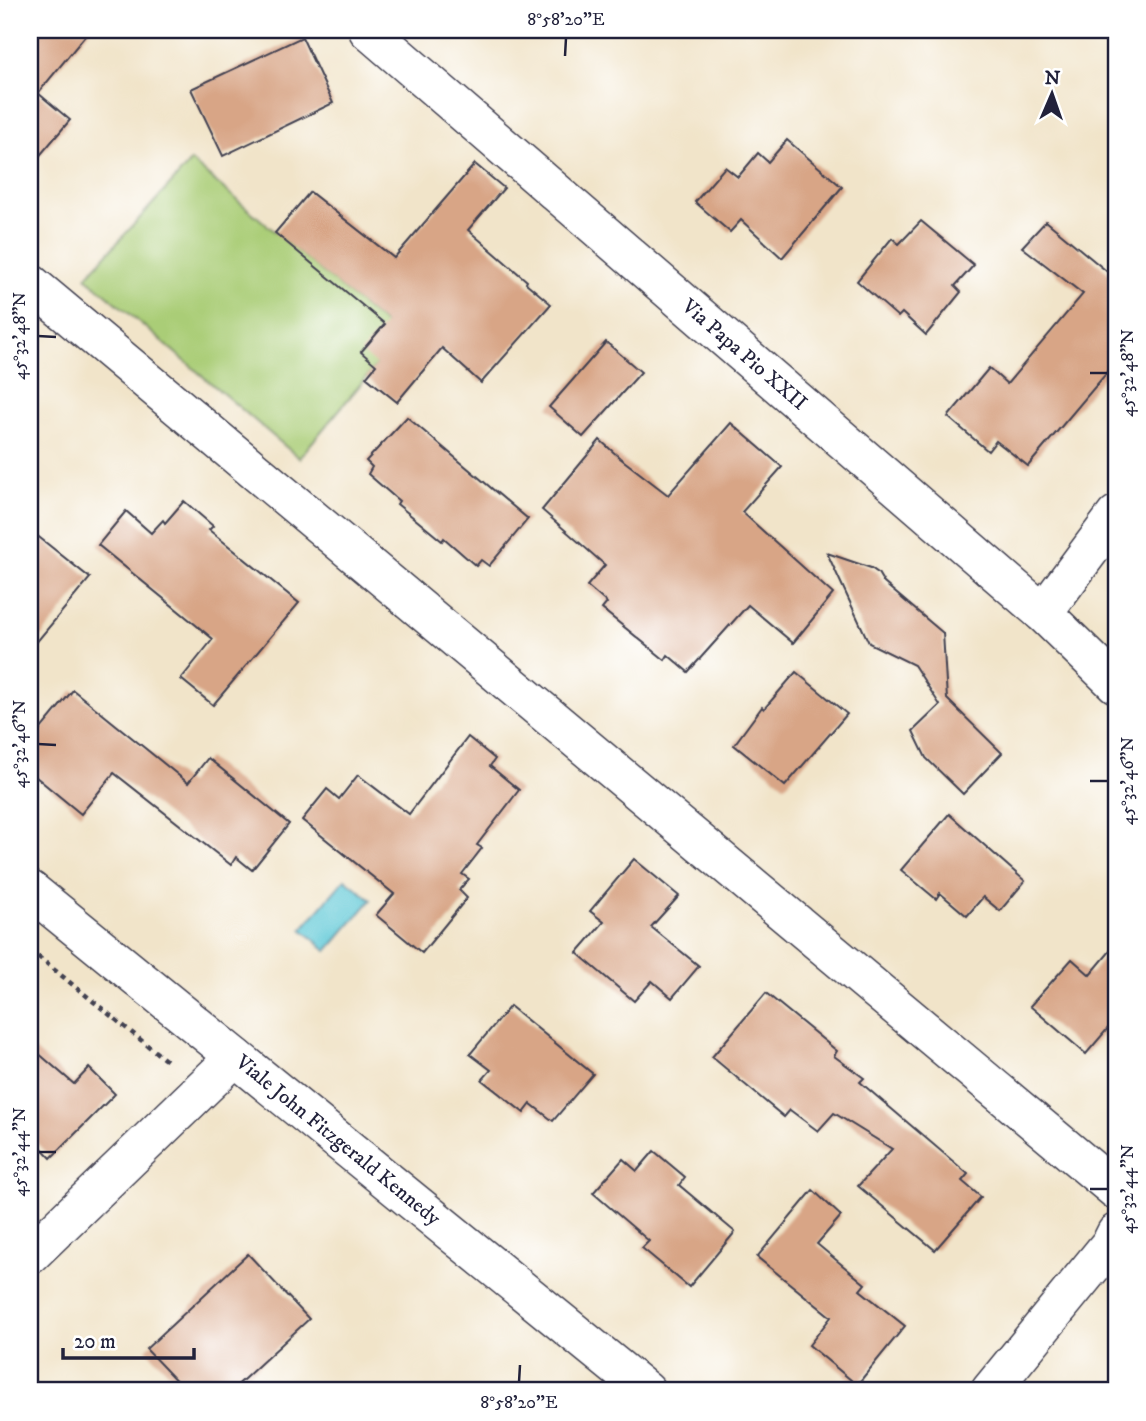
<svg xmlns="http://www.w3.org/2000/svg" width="1146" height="1421" font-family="'IM FELL DW Pica',serif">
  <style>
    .green { fill: #aacd77; stroke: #667859; stroke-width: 2 }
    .water { fill: #5dc8d6; stroke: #407588; stroke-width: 2 }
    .building { fill: #d8a586 }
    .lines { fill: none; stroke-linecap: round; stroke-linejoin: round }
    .street-casing { stroke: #413f50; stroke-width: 41 }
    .path { stroke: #413f50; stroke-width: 4.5; stroke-dasharray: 5 5; stroke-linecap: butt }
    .street { stroke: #fff; stroke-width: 38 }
    .ticks { fill: none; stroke: #22223b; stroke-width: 2.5 }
    .labels { text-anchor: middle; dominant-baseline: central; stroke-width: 5; stroke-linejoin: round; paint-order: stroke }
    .street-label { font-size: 21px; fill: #22223b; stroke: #fff }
    .neatline { fill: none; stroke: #22223b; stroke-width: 2.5 }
    .ticks-label { font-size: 18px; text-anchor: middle; fill: #22223b }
  </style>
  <rect width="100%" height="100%" fill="#fff"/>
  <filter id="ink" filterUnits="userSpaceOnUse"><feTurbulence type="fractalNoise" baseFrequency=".0143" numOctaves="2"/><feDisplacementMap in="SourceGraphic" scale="14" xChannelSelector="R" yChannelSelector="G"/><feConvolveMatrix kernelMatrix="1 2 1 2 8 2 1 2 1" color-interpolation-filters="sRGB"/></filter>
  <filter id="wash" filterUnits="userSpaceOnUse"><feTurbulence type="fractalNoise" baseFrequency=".00686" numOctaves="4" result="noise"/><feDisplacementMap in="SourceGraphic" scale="28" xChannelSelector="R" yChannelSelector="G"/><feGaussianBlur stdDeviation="1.57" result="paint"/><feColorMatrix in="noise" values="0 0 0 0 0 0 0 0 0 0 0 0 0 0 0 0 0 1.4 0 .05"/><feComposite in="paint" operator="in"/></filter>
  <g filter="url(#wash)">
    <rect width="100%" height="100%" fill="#f1e4c9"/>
    <polygon class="green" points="191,161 400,337 299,458 86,277 178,176"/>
    <polygon class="water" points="345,879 371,900 327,951 302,929"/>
    <g id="blocks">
      <g class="building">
        <polygon points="30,30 90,30 38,93 70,120 30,167"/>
        <polygon points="302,37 333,103 223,156 191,89"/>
        <polygon points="787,140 842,187 782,258 741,220 730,232 695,202 725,167 738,177 758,153 768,162"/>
        <polygon points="475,164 504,188 468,230 527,281 526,283 551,304 481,383 442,348 397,402 366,377 376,365 361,352 385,324 275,233 310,192 394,258"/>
        <polygon points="921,221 974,265 955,286 961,292 926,335 902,313 898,317 857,281 892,238 899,244"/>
        <polygon points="1046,221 1116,279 1116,362 1028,466 996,441 988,451 948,417 989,368 1007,384 1083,294 1022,247"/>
        <polygon points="606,342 641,372 583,437 549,407"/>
        <polygon points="407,417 528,519 489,566 481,560 476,566 444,538 442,541 397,504 399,501 368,474 372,467 366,461"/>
        <polygon points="731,423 782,467 742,512 833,594 793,643 748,605 688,672 668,655 665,660 602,609 607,603 587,586 605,565 542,510 600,440 620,458 668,495"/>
        <polygon points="184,501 213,526 209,530 299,603 213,705 181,679 213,639 98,545 126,511 151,533 163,520 165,523"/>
        <polygon points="30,530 90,578 30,650"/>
        <polygon points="827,553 871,568 878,573 884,583 943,633 947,699 1002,753 963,794 926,758 913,731 940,705 914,665 869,643"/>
        <polygon points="796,672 847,714 785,786 734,745 762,707 764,709"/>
        <polygon points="73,690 188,783 208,758 289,824 252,870 236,857 231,865 114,773 81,814 30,772 30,742"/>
        <polygon points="468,737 495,759 490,766 519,790 477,845 482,848 462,874 469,879 459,890 467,898 422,953 376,915 394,894 302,820 327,789 339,799 358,775 409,814"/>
        <polygon points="949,814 1025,881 1000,911 983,897 967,916 940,893 936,899 901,870"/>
        <polygon points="634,859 679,896 651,927 699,966 672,998 652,981 634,1001 577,953 604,922 590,911"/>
        <polygon points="1116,944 1116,1019 1086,1054 1030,1006 1072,959 1090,975"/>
        <polygon points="766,993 837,1051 834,1056 864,1078 860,1082 968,1174 962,1181 981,1197 935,1250 858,1186 892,1149 834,1113 818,1131 790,1110 784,1117 712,1057"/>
        <polygon points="510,1006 593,1074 553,1121 531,1104 524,1113 482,1080 491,1070 470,1054"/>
        <polygon points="30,1046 74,1084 89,1068 115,1094 51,1158 30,1136"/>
        <polygon points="654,1151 685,1177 679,1185 735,1232 689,1287 642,1248 649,1241 593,1193 623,1159 637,1171"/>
        <polygon points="813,1190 841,1216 817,1244 865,1284 860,1290 905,1326 857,1385 809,1345 831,1317 757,1257"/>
        <polygon points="248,1254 309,1319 231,1391 186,1391 146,1349"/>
      </g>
    </g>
  </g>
  <g filter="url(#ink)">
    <use href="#blocks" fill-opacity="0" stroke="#413f50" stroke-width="2"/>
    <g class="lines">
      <defs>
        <g id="street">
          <path id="s1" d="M368 30 1043 613 1116 684"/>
          <polyline points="30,283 1116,1190"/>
          <polyline points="1043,613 1116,515"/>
          <path id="s2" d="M30 890 646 1391"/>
          <polyline points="30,1255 235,1057"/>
          <polyline points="990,1391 1111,1243 1116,1233"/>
        </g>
      </defs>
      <use href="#street" class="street-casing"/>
      <polyline class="path" points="30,950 168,1062"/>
      <use href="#street" class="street"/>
    </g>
  </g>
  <path class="ticks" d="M565 56 566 38M38 336 56 337M1090 373H1108M38 744 56 745M1090 781H1108M38 1152H56M1090 1189H1108M519 1382 520 1365"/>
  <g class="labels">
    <g class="street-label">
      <text stroke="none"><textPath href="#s1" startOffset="497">Via Papa Pio XXII</textPath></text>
      <text stroke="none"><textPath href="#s2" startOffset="397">Viale John Fitzgerald Kennedy</textPath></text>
    </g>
  </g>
  <rect width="1146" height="1421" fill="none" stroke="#fff" stroke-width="77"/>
  <g transform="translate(1052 94) rotate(2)" stroke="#ffffff" stroke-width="5" paint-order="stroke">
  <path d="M0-5L12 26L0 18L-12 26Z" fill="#22223b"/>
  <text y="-10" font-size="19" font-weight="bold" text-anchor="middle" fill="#22223b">N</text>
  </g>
  <path d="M63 1348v10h131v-10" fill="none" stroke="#22223b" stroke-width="3.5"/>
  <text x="74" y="1348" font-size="21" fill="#22223b" stroke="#ffffff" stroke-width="5" paint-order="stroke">20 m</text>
  <rect x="38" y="38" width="1070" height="1344" class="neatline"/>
  <g class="ticks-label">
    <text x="566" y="25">8°58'20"E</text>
    <text transform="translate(19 336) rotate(-90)" y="6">45°32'48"N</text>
    <text transform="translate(1127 373) rotate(-90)" y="6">45°32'48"N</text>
    <text transform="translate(19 744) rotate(-90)" y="6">45°32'46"N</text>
    <text transform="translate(1127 781) rotate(-90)" y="6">45°32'46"N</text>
    <text transform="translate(19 1152) rotate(-90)" y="6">45°32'44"N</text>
    <text transform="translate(1127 1189) rotate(-90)" y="6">45°32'44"N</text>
    <text x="519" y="1408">8°58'20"E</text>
  </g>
</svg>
